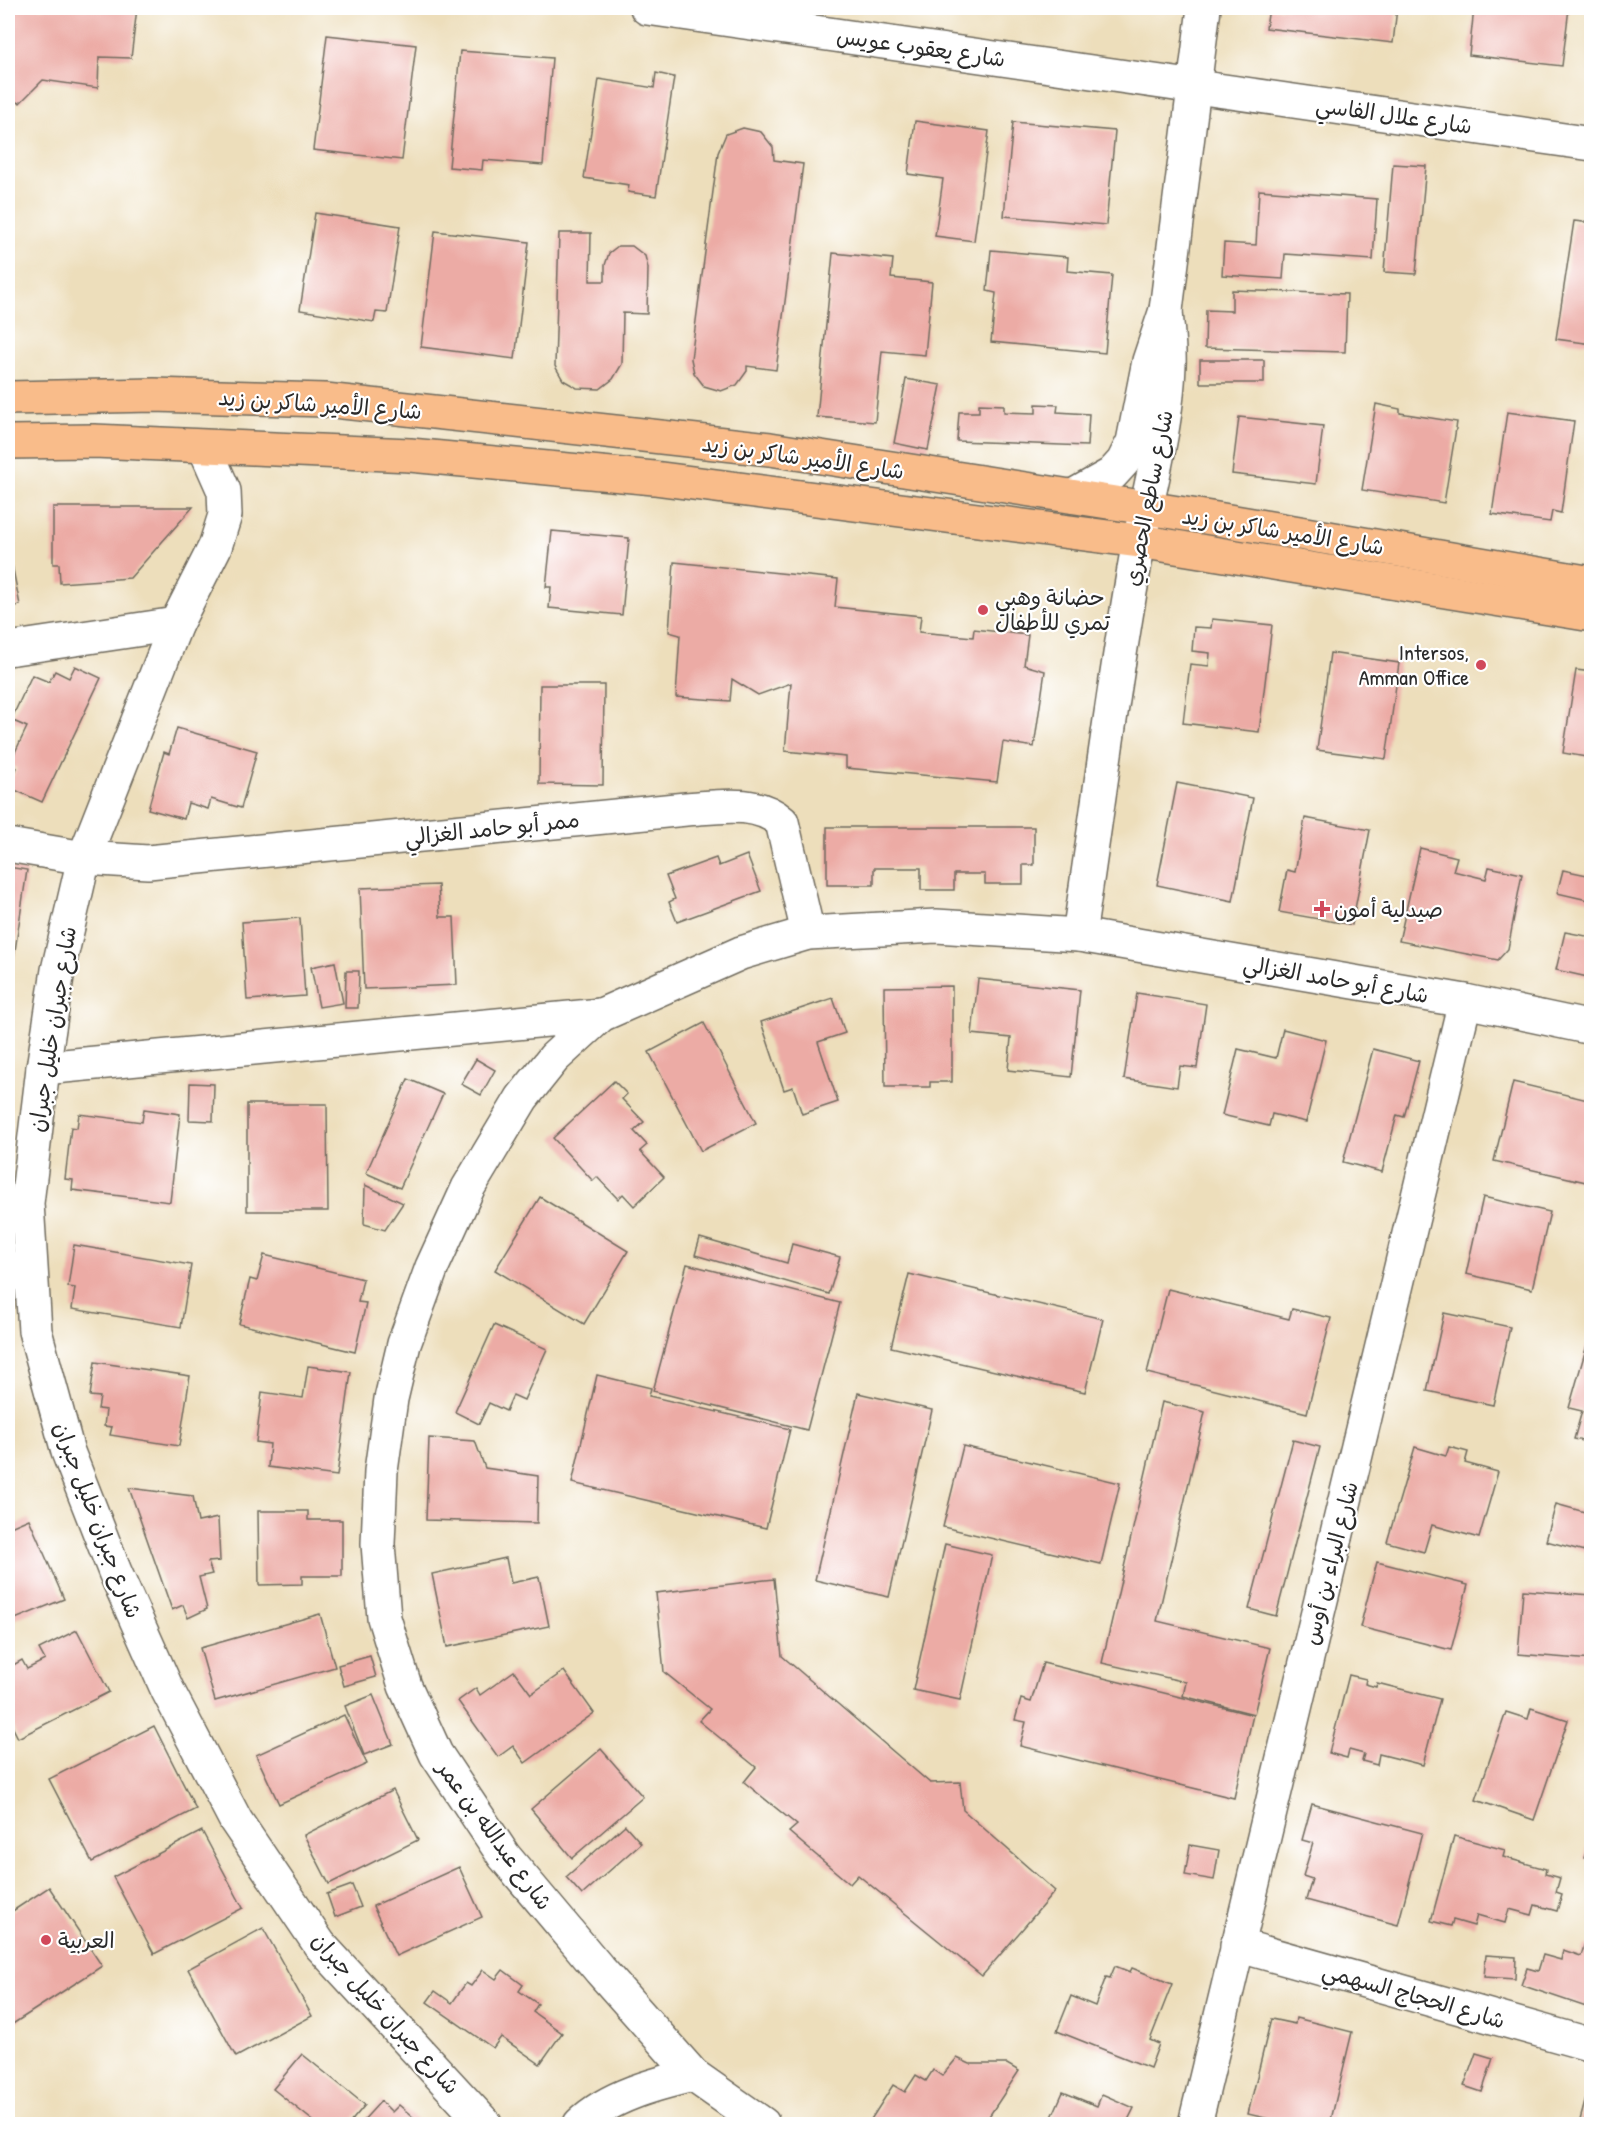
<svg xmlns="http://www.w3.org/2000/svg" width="1599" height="2132" font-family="'Patrick Hand','Playpen Sans Arabic',sans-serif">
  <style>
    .building { fill: #ecaba5 }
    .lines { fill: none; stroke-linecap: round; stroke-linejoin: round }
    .minor-casing { stroke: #6f6a5d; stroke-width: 36 }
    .major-casing { stroke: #6f6a5d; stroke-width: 36 }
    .minor { stroke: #fff; stroke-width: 33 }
    .major { stroke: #f9bc8a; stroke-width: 33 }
    .poi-dot { fill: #d1495b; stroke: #fff; stroke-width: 2 }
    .labels { text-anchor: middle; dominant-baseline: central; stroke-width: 4.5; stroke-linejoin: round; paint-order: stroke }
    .street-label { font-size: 22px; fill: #2b2b2b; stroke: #fff }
    .poi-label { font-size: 22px; fill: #2b2b2b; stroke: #fff; text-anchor: start }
  </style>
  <rect width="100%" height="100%" fill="#fff"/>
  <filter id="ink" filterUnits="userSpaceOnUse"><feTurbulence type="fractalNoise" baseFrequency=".0167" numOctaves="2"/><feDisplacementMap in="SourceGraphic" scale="12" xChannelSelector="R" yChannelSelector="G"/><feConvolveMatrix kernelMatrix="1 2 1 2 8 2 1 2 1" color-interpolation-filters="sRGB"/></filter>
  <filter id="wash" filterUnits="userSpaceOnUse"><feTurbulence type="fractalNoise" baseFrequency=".008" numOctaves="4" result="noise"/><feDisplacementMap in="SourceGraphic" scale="24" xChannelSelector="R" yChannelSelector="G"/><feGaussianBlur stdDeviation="1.35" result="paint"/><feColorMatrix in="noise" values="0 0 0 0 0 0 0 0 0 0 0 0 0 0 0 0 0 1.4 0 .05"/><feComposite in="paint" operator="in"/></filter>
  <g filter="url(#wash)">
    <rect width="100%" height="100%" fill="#eddebb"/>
    <g id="blocks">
      <g class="building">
        <polygon points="10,8 137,8 131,58 99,57 98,88 43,80 20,103 8,100"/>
        <polygon points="1269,8 1397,8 1393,43 1266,28"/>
        <polygon points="1474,8 1494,11 1495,8 1569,8 1562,66 1469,55"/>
        <polygon points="327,35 416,45 402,160 313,150"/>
        <polygon points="460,51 552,58 543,165 483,160 482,170 449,167"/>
        <polygon points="656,73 674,77 656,196 628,192 629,185 584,178 599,79 654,88"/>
        <polygon points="915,121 989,131 974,241 935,236 943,179 908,174"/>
        <polygon points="1013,122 1115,131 1106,225 1004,216"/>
        <polygon points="743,128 761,132 773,147 774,160 803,164 776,370 747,366 747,371 737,385 721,391 704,386 694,373 691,359 718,153 726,134"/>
        <polygon points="1393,164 1426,166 1416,274 1384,272"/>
        <polygon points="1259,190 1377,199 1373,260 1285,254 1283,279 1222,275 1224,243 1256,245"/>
        <polygon points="315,213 400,226 387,313 376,312 374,322 300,310"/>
        <polygon points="1574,221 1592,223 1592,344 1556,339"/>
        <polygon points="435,231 529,242 515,359 421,347"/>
        <polygon points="559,233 591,233 590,281 605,281 605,265 609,253 618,246 632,246 645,256 648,268 647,314 623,313 622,364 613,379 600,389 577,388 563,380 555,366"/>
        <polygon points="991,250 1068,257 1067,271 1112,275 1105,353 991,342 996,293 987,291"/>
        <polygon points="833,253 893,259 891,278 932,282 925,355 882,351 875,422 817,417"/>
        <polygon points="1232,290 1347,294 1345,352 1205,348 1206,310 1232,311"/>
        <rect x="1200" y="360" width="64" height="23"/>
        <polygon points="906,379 941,385 928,450 894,443"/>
        <polygon points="979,404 1004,405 1004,412 1036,413 1036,404 1058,405 1057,412 1089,414 1087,446 957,441 959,412 979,412"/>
        <polygon points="1376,404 1400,409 1400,413 1457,422 1444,503 1362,490"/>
        <polygon points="1507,412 1574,421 1561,513 1552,511 1550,522 1492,514"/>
        <polygon points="1239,417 1323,426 1316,484 1232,474"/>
        <polygon points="53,507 193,507 130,578 60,583 59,564 53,564"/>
        <polygon points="552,531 629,538 622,615 549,608 551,587 546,587"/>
        <polygon points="8,544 20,605 8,608"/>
        <polygon points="674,562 838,579 835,607 921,616 919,632 973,637 974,629 1028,635 1024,665 1045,671 1034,747 1003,742 997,782 846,768 846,757 785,751 791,683 758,695 732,679 730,701 676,697 680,635 669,632"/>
        <polygon points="1212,619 1272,625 1259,732 1183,723 1190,664 1209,666 1210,653 1192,651 1194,627 1211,628"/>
        <polygon points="1330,653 1399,663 1386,759 1317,750"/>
        <polygon points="75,666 101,678 42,802 8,787 17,768 9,765 27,727 11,720 32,675 49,682 55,671 69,678"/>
        <polygon points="1576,670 1592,672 1592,758 1563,753"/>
        <polygon points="540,685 604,685 603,785 539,784"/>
        <polygon points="177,728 257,751 241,808 211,799 208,809 188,803 184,819 148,809 164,752 169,754"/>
        <polygon points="1177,783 1253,798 1233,901 1157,885"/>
        <polygon points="1305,818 1370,830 1352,925 1279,912 1287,870 1295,872"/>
        <polygon points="827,827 1034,827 1034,865 1023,865 1023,884 985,884 985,874 954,874 954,890 921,890 921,868 874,868 874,885 827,885"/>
        <polygon points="1420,848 1457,857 1453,871 1486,879 1489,867 1522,874 1508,949 1498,960 1399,941"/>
        <polygon points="747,855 761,891 677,922 669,902 675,899 666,876 716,858 719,866"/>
        <polygon points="8,867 27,870 9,991 8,990"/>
        <polygon points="1563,870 1592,876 1592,901 1557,893"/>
        <polygon points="438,885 440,917 454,917 457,985 364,989 360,888"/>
        <polygon points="300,918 305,996 247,1000 242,922"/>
        <polygon points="1565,932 1592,937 1592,978 1556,970"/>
        <polygon points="335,962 343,1003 319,1007 311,967"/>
        <polygon points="346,971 359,971 358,1008 345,1008"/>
        <polygon points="978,979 1080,990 1071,1077 1008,1070 1011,1038 972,1034"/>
        <polygon points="952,986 952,1082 930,1082 930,1087 885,1087 884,987"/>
        <polygon points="1137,993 1206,1004 1197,1068 1180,1066 1177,1087 1124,1079"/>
        <polygon points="833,998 845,1033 818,1042 838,1102 802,1114 793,1087 784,1090 761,1022"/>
        <polygon points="704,1023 756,1123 701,1151 649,1052"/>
        <polygon points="1283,1029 1326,1040 1306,1122 1272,1114 1269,1126 1222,1115 1238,1049 1276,1058"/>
        <polygon points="1373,1049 1419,1061 1404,1117 1397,1115 1382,1172 1343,1162"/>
        <polygon points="476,1059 495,1070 481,1095 461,1084"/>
        <polygon points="408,1079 443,1094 400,1188 366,1173"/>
        <polygon points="614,1081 627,1094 622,1099 644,1122 634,1131 647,1145 640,1151 664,1177 634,1206 623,1194 618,1199 597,1177 593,1181 553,1138"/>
        <polygon points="1513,1082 1592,1101 1592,1158 1586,1182 1494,1161"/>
        <polygon points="190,1083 214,1084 213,1121 189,1120"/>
        <polygon points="247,1104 327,1104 328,1211 247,1211"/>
        <polygon points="144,1109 180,1114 170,1202 72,1190 73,1180 65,1179 71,1127 77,1128 79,1114 142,1122"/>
        <polygon points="365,1185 403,1203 385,1230 364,1224"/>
        <polygon points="540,1197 628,1251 584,1324 495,1270"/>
        <polygon points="1483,1197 1550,1212 1532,1289 1466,1274"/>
        <polygon points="700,1238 787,1263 792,1244 840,1257 829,1294 695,1255"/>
        <polygon points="74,1245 191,1265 181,1327 72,1309 75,1288 68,1287"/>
        <polygon points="264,1255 363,1279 358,1302 366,1303 355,1352 239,1324 250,1279 257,1281"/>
        <polygon points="687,1264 840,1303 807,1430 653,1391"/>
        <polygon points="909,1274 1103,1319 1085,1392 891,1347"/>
        <polygon points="1168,1289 1289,1319 1292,1309 1331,1318 1307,1413 1147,1373"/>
        <polygon points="1444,1313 1510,1327 1493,1405 1427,1391"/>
        <polygon points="494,1325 547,1349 524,1400 513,1395 506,1411 489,1403 479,1424 455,1412"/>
        <polygon points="1591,1331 1592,1331 1592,1443 1574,1439 1582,1411 1569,1408"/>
        <polygon points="95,1362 190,1376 179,1446 110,1435 112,1427 104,1426 106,1410 98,1409 100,1397 90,1396"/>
        <polygon points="308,1366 351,1372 337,1476 268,1467 270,1444 256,1442 262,1392 303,1398"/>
        <polygon points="597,1375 651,1388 649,1396 790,1429 766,1528 572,1483"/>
        <polygon points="858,1393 932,1410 889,1597 815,1580"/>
        <polygon points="1162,1402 1205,1412 1157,1621 1270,1648 1254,1714 1183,1696 1186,1682 1102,1663"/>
        <polygon points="429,1438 475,1441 485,1468 538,1476 537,1523 426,1520"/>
        <polygon points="1293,1440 1320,1447 1276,1616 1249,1609"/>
        <polygon points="963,1446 1120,1483 1101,1564 943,1527"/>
        <polygon points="1415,1447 1446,1456 1449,1447 1468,1452 1465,1463 1498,1472 1479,1538 1432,1525 1424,1552 1387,1542"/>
        <polygon points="129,1488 193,1496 198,1522 218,1518 220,1561 208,1562 212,1574 199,1577 207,1609 188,1618 183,1605 172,1610"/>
        <polygon points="1556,1504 1592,1514 1592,1553 1546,1541"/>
        <polygon points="258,1511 308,1511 308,1520 342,1520 342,1576 302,1576 302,1584 259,1585"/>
        <polygon points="29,1519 64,1599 8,1622 8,1528"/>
        <polygon points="945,1544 992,1555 960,1700 913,1690"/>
        <polygon points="506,1558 511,1583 539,1577 549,1626 447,1647 432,1574"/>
        <polygon points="1377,1562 1468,1585 1451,1650 1360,1627"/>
        <polygon points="774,1579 782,1656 930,1783 960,1782 963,1810 1055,1891 982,1976 858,1875 850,1884 789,1832 797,1825 744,1782 756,1767 699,1721 710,1709 664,1672 656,1593"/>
        <polygon points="1523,1590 1592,1595 1592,1660 1518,1654"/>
        <polygon points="320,1614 335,1667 215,1701 200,1648"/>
        <polygon points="77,1630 109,1692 18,1738 8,1718 8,1668 22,1660 27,1669 45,1660 39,1649"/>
        <polygon points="370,1656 376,1677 344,1686 338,1665"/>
        <polygon points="1043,1663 1253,1715 1234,1798 1020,1746 1026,1722 1015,1720 1021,1699 1031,1702"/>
        <polygon points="514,1671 531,1694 564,1671 594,1713 525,1763 513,1746 498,1757 458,1701 476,1688 480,1695"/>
        <polygon points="1349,1675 1366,1679 1365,1684 1376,1687 1377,1683 1440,1699 1423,1765 1379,1754 1377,1765 1362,1761 1364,1754 1349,1750 1347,1758 1329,1753"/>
        <polygon points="373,1695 393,1744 364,1755 345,1706"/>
        <polygon points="1531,1708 1568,1720 1534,1820 1476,1800 1506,1712 1528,1719"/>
        <polygon points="344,1715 367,1764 279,1804 256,1755"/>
        <polygon points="154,1726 196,1809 92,1862 49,1779"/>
        <polygon points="601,1749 643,1797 572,1858 531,1809"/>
        <polygon points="393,1790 418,1840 329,1884 304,1835"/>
        <polygon points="1312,1804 1422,1833 1398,1925 1306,1900 1312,1879 1303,1876 1313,1843 1302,1840"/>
        <polygon points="625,1825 641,1843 582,1895 566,1877"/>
        <polygon points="202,1831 243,1908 154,1954 113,1877"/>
        <polygon points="1592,1835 1592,1860 1584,1858"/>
        <polygon points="1454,1836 1505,1850 1503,1857 1546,1869 1545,1874 1560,1878 1556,1892 1562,1894 1557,1911 1535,1905 1532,1915 1509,1909 1505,1923 1477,1915 1474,1926 1453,1920 1451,1926 1431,1921"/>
        <polygon points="1190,1845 1219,1850 1214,1880 1185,1875"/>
        <polygon points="459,1867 482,1917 396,1956 373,1906"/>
        <polygon points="352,1885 361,1907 335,1917 327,1894"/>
        <polygon points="49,1887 102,1966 8,2027 8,1914"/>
        <polygon points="263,1928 312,2016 236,2057 188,1969"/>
        <polygon points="1584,1946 1592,1948 1592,2009 1521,1985 1527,1968 1538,1971 1543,1955 1561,1960 1563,1950 1581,1956"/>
        <polygon points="1486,1955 1516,1957 1515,1979 1484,1977"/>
        <polygon points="1115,1966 1130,1972 1132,1968 1172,1984 1150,2040 1159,2044 1150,2068 1057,2031 1071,1996 1095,2006 1106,1977 1110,1978"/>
        <polygon points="483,1970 496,1979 503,1970 523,1985 519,1991 538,2004 533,2012 562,2033 540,2064 501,2037 493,2048 427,2002 435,1991 452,2003 466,1983 471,1986"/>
        <polygon points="1296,2018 1352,2032 1330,2124 1291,2124 1248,2114 1271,2019 1295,2024"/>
        <polygon points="1476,2053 1493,2058 1482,2092 1464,2086"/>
        <polygon points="302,2054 365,2105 349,2124 317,2124 273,2089"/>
        <polygon points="957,2058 970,2064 1007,2064 1019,2071 984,2124 868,2124 893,2085 905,2092 916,2075 926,2081 933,2070 942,2076"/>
        <polygon points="1063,2092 1097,2106 1102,2094 1134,2108 1126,2124 1049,2124"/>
        <polygon points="1586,2098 1592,2099 1592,2124 1579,2124"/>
        <polygon points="381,2101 392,2112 399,2105 421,2124 360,2124"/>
      </g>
    </g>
  </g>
  <g filter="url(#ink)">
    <use href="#blocks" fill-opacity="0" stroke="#6f6a5d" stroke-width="1.5"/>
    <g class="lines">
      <defs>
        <g id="minor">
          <polyline points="647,8 1592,144"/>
          <polyline points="205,448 224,491 225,515 215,547 176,624 84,858 58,970 43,1068 27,1203 35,1331 68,1452 115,1572 167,1689 236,1821 320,1945 485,2124"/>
          <polyline points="1073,496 1112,474 1123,462 1133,442 1149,361 1166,310 1204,8"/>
          <polyline points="8,649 176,624"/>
          <path d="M8 845 84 858 148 862 686 809C718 807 756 799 782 822L808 933"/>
          <path d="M1079 935C1097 815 1112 694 1133 575 1144 505 1167 436 1169 365 1170 347 1167 328 1166 310"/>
          <polyline points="43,1068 601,1015"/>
          <polyline points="1237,1945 1592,2045"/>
          <path d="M580 2124C609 2096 655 2084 693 2075"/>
          <polyline points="763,2124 693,2075 600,1970 504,1856 436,1754 405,1686 384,1618 378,1544 381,1471 391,1399 404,1344 432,1267 468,1188 522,1098 554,1058 601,1015 741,953 808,933 936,926 1079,935 1465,1001 1592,1028"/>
          <polyline points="1195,2124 1465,1001"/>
        </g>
        <g id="major">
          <polyline points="8,398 154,395 325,400 770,449 1217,519 1592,583"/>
          <polyline points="8,442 94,441 410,455 654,478 1139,541 1592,615"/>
        </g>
      </defs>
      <use href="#minor" class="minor-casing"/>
      <use href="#major" class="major-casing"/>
      <use href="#minor" class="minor"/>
      <use href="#major" class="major"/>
    </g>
  </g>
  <g class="poi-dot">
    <circle cx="983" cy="610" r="6"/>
    <circle cx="1481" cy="665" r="6"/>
    <path d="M1319 900h6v6h6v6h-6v6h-6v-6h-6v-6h6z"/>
    <circle cx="46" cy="1940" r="6"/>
  </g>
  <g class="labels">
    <g class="street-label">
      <text transform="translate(921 47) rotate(8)">شارع يعقوب عويس</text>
      <text transform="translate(1394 115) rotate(8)">شارع علال الفاسي</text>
      <text transform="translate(320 404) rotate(4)">شارع الأمير شاكر بن زيد</text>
      <text transform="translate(803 457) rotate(8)">شارع الأمير شاكر بن زيد</text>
      <text transform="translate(1148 498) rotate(-79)">شارع ساطع الحصري</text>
      <text transform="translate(1283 531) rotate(9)">شارع الأمير شاكر بن زيد</text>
      <text transform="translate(492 828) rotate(-6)">ممر أبو حامد الغزالي</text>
      <text transform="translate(1336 979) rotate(10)">شارع أبو حامد الغزالي</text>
      <text transform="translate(52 1029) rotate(-81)">شارع جبران خليل جبران</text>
      <text transform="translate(98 1520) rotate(69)">شارع جبران خليل جبران</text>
      <text transform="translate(1330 1563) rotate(-76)">شارع البراء بن أوس</text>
      <text transform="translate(495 1835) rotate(54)">شارع عبدالله بن عمر</text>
      <text transform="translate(1414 1995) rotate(16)">شارع الحجاج السهمي</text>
      <text transform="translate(386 2013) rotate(48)">شارع جبران خليل جبران</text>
    </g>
    <g class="poi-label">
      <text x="995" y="597">حضانة وهبي<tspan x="995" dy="25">تمري للأطفال</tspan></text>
      <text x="1469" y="652" text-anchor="end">Intersos,<tspan x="1469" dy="25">Amman Office</tspan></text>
      <text x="1334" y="909">صيدلية أمون</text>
      <text x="58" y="1940">العربية</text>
    </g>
  </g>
  <rect width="1599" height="2132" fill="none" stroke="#fff" stroke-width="30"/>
</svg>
